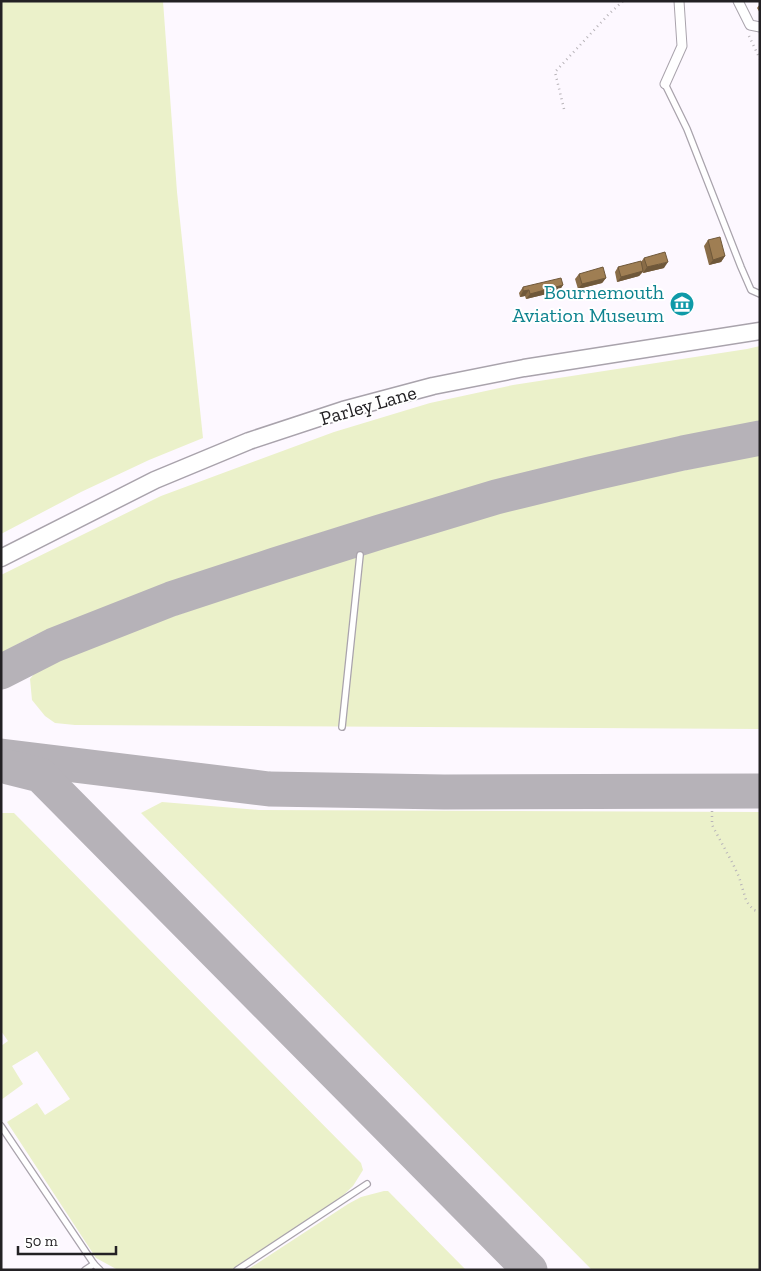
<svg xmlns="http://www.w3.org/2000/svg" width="761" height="1271" font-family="'Zilla Slab',serif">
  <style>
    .green { fill: #ebf1ca }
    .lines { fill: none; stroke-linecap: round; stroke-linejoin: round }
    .taxiway { stroke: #b6b2b8; stroke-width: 35 }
    .service-casing { stroke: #a9a3ac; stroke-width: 8 }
    .pedestrian-casing { stroke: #a9a3ac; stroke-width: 11 }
    .secondary-casing { stroke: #a9a3ac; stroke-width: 19 }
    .path { stroke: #b8b4b9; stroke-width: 2.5; stroke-dasharray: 1 4; stroke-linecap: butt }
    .service { stroke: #fff; stroke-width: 5.5 }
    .pedestrian { stroke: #fff; stroke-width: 9 }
    .secondary { stroke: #fff; stroke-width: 16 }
    .wall { fill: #896c47 }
    .shaded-wall { fill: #6f583a }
    .building { fill: #9f7e53; stroke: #6f583a }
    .labels { text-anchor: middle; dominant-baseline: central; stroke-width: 4; stroke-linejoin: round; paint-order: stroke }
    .culture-label { font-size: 20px; fill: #0d838f; stroke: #fff; text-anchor: end }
    .street-label { font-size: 20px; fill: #232124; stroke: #fff }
  </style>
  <rect width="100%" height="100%" fill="#fdf8ff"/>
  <g class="green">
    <polygon points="1,1 163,1 177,192 203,438 149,460 81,492 1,534"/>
    <polygon points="760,346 760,422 666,440 507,477 323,532 169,583 35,635 1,653 1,575 161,496 334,432 430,403 513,385 747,349"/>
    <polygon points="760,455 760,729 75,725 55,723 45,716 32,700 30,679 37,670 120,635 284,578 450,528 522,507 621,483"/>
    <polygon points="162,802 259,810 760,812 760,1270 592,1270 141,813"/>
    <polygon points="1,813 14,813 361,1163 363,1170 353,1186 336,1202 231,1270 118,1270 96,1258 7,1122 37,1103 45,1115 70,1099 37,1051 12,1066 23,1084 1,1100 1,1046 8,1041 1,1031"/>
    <polygon points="384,1191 388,1191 466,1270 247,1270 348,1204 361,1197"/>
  </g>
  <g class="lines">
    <g class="taxiway">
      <polyline points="1,672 54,645 171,599 275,565 380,532 496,497 590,474 683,453 760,438"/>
      <polyline points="1,756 269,789 444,792 760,791"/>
      <polyline points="8,767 40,775 530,1270"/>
    </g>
    <defs>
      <g id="service">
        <polyline points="665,84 687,129 741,267 751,290 760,294"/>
        <polyline points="342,727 360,555"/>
        <polyline points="1,1126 94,1264 100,1270"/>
        <polyline points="85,1270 94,1264"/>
        <polyline points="237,1270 367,1184"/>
      </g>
      <g id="pedestrian">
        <polyline points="738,1 750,25 760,27"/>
        <polyline points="665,84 682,46 679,1"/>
      </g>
      <polyline id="secondary" points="1,558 155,480 249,441 343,410 433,386 524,368 760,331"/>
    </defs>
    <use href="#service" class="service-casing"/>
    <use href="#pedestrian" class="pedestrian-casing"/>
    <use href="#secondary" class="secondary-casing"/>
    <g class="path">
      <polyline points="749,36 760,59"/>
      <polyline points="564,109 555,72 609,14 623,1"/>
      <polyline points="712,811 712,825 733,864 739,877 746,900 749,905 754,910 760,912"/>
    </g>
    <use href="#service" class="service"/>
    <use href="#pedestrian" class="pedestrian"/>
    <use href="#secondary" class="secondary"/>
  </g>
  <g class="wall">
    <polygon points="760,4 760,13 757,8"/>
    <polygon points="708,240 725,256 721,262 709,265 704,246"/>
    <polygon points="644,258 664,268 643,273 643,272 639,276 617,282 615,272 618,267 641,262"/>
    <polygon points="579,274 606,278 602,283 578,289 575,279"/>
    <polygon points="563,285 559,291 526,299 525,296 520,297 519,293 523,287"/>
  </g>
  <g class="shaded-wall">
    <polygon points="725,256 721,262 709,265 713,260"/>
    <polygon points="668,262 664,268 643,273 647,267"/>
    <polygon points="643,271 639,276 617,282 621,277"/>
    <polygon points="606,278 602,283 578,289 582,284"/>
    <polygon points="563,285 559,291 526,299 530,294"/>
    <polygon points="529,290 525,296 520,297 523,291"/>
  </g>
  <g class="building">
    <polygon points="720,237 725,256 713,260 708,240"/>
    <polygon points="665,252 668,262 647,267 644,258"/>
    <polygon points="641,261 643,271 621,277 618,267"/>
    <polygon points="603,267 606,278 582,284 579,274"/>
    <polygon points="561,278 563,285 530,294 529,290 523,291 523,287"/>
  </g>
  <defs>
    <symbol id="museum-disc" viewBox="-11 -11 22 22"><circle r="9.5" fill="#0f9aa8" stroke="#fff"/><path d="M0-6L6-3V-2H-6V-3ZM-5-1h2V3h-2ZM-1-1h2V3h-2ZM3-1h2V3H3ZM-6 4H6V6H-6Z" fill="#fff"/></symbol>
  </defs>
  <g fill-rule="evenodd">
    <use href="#museum-disc" x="668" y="290" width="28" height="28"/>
  </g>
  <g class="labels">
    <g class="culture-label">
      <text x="664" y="292">Bournemouth<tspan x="664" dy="23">Aviation Museum</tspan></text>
    </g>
    <g class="street-label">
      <text transform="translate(368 405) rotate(-16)">Parley Lane</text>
    </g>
  </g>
  <rect width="761" height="1271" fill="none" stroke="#232124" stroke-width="5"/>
  <path d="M18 1246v8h98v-8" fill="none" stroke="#232124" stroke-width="2.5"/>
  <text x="25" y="1246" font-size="15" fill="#232124" stroke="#ffffff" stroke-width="4" paint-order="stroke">50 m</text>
</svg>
